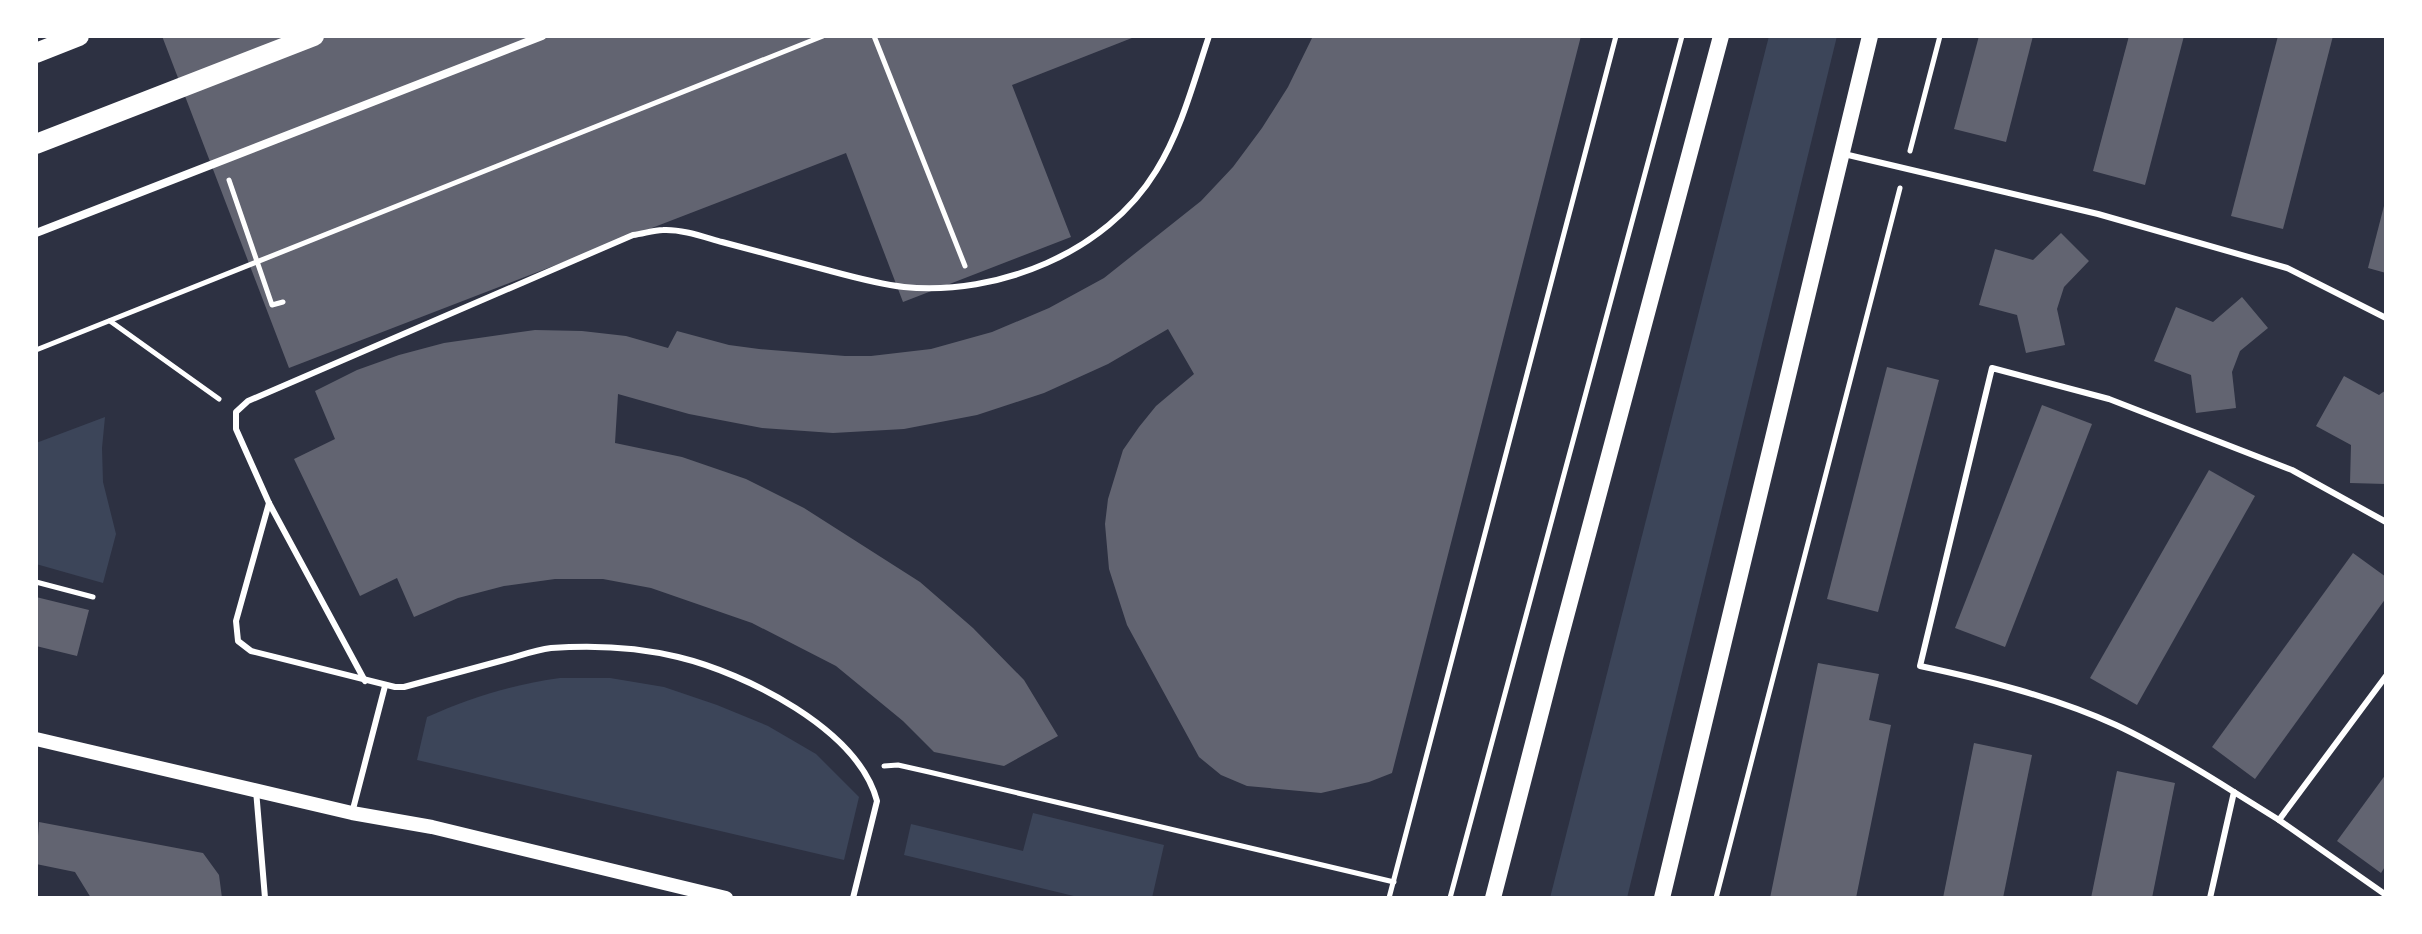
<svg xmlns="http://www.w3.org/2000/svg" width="2422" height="934" font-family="Literata,serif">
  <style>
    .green { fill: #3c4559 }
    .building { fill: #626471 }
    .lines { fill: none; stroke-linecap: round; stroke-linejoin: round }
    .path { stroke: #fff; stroke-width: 5 }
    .service { stroke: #fff; stroke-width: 6 }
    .minor { stroke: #fff; stroke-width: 8 }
    .tertiary { stroke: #fff; stroke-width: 14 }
    .secondary { stroke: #fff; stroke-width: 16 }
    .primary { stroke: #fff; stroke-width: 20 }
  </style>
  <rect width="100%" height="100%" fill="#2d3142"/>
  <g class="green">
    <polygon points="1769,36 1837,36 1627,898 1550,898"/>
    <polygon points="105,417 102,448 103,482 116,534 103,583 36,564 36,443"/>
    <path d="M560 678H610L664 687 717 705 768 726 816 754 859 797 844 860 417 760 427 717C472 697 511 685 560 678Z"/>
    <polygon points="1033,813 1164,845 1152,898 1082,898 904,855 911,824 1023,851"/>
  </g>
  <g class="building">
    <polygon points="162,36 1137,36 1012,85 1071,237 903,302 846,153 289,368"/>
    <polygon points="1313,36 1581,36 1392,773 1369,782 1321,793 1247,786 1221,775 1199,757 1127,625 1109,569 1105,524 1108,499 1123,450 1139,427 1156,406 1194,374 1168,329 1108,364 1044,393 977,415 904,429 833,433 762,428 689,414 618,394 615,443 682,457 746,479 804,508 920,582 973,628 1024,680 1058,736 1004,766 934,752 903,721 836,666 752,623 651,588 603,579 555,579 504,586 458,598 414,617 397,578 360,596 294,459 335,439 315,391 357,370 399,355 444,343 535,330 582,331 626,336 668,348 677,331 729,345 759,349 845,356 871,356 931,349 992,332 1049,308 1104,278 1201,201 1233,167 1262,128 1288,87"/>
    <polygon points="1979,36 2033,36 2006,142 1954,129"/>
    <polygon points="2129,36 2184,36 2145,185 2093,171"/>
    <polygon points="2278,36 2333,36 2283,229 2231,216"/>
    <polygon points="2385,202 2386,202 2386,273 2368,268"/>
    <polygon points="2061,233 2089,261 2064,287 2057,309 2065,345 2026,353 2017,315 1979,305 1995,249 2033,260"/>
    <polygon points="2242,297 2268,328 2240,351 2232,372 2236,408 2196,413 2191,375 2154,361 2176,307 2213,322"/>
    <polygon points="1887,367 1939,380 1878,612 1827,599"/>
    <polygon points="2344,376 2379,395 2386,390 2386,484 2350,483 2351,445 2316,426"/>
    <polygon points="2042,405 2092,424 2005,647 1955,628"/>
    <polygon points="2209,470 2255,496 2137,705 2090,678"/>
    <polygon points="2353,553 2386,577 2386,598 2255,779 2212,747"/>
    <polygon points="36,597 89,610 77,656 36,646"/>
    <polygon points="1818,663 1879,674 1869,720 1891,725 1856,898 1770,898"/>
    <polygon points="1974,743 2032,755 2003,898 1943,898"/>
    <polygon points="2117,771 2175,783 2152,898 2091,898"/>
    <polygon points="2386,774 2386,865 2381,873 2337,841"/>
    <polygon points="39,822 203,853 219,875 222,898 91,898 75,872 36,864"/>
  </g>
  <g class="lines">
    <g class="path">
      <polyline points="874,36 965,266"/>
      <polyline points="1910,151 1940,36"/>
      <polyline points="229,180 272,305 283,302"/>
      <polyline points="110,321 219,399"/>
      <polyline points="36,350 823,36"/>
      <polyline points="36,582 93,597"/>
      <polyline points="884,766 898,765 929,772 1394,882"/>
      <polyline points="1389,898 1616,36"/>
      <polyline points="1450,898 1682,36"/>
      <polyline points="1716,898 1900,188"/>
    </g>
    <g class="service">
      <polyline points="1844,154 2098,214 2287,268 2386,318"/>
      <path d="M269 503 236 621 238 641 251 651 395 687H404C438 678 471 669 504 660 519 656 535 650 551 648 593 645 637 647 678 657 745 673 858 729 877 801L853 898"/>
      <path d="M365 681 269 503 236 429V412L248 401 633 235C643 234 653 230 663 230 682 229 704 237 722 242 757 251 792 261 827 270 853 277 878 284 904 287 998 296 1106 253 1156 171 1181 131 1194 81 1209 36"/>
      <polyline points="256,790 265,898"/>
      <path d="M2234 792C2196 768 2157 744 2116 725 2054 697 1986 680 1920 666L1992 368 2109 399 2292 470 2386 522"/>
      <polyline points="352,813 385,686"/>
      <polyline points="2279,820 2386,895"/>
      <polyline points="2210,898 2234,792 2279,820 2386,676"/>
    </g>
    <polyline class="minor" points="36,233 542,36"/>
    <polyline class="tertiary" points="36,739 352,813 432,827 726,898"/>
    <g class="secondary">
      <polyline points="1493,898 1556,654 1721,36"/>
      <polyline points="1662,898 1870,36"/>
    </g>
    <g class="primary">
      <polyline points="36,53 79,36"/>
      <polyline points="36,144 314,36"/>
    </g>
  </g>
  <rect width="2422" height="934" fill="none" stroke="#ffffff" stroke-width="76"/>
</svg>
